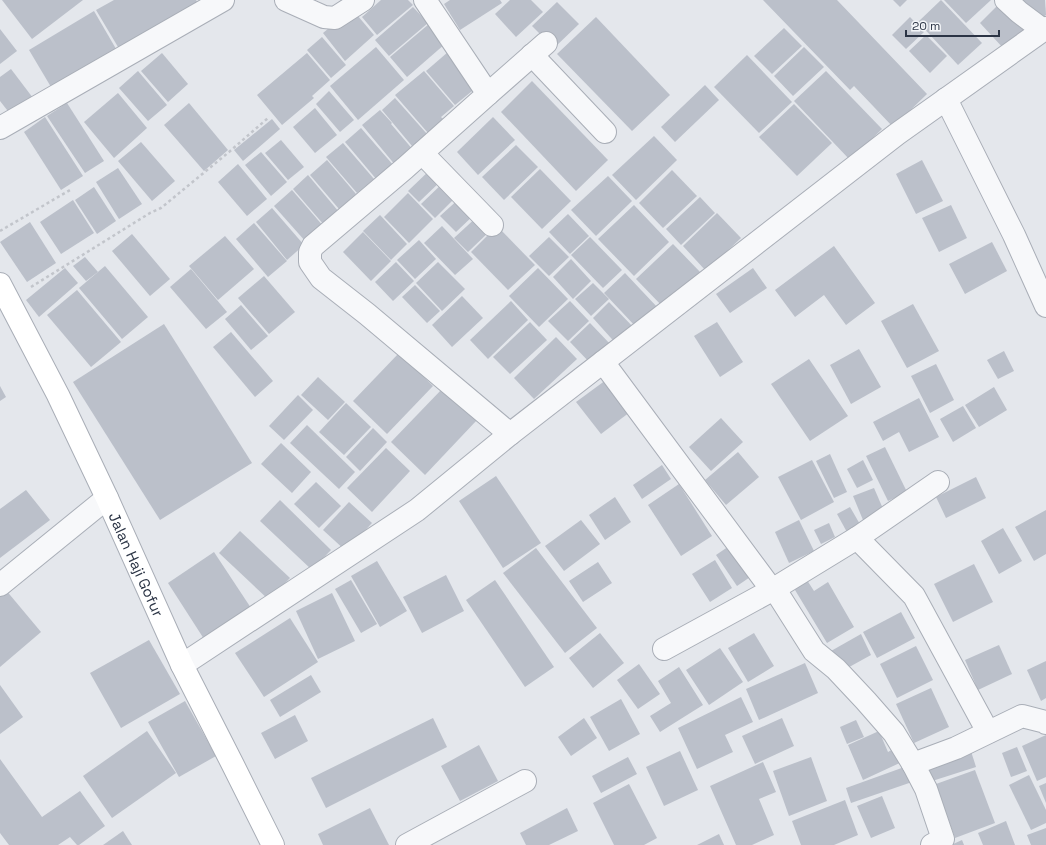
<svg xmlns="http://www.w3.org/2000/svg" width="1046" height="845" font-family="'Space Grotesk',sans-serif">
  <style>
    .building { fill: #bbc0ca }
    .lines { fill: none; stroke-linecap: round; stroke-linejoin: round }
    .street-casing { stroke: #a9aeb7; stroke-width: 24 }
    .secondary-casing { stroke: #a9aeb7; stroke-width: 24 }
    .path { stroke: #c2c5cb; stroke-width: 2.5; stroke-dasharray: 3 3; stroke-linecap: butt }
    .street { stroke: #f7f8fa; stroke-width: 22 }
    .secondary { stroke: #fff; stroke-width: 22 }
    .labels { text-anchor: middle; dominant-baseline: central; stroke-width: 3; stroke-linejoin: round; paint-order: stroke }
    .street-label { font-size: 15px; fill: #2b3445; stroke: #f4f6f9 }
  </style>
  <rect width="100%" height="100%" fill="#e4e7ec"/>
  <g class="building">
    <polygon points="2,0 83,0 32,39"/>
    <polygon points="114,0 196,0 200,6 121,52 96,10"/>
    <polygon points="381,0 408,0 413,5 377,35 362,17"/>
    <polygon points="450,0 500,0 502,3 460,30 444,4"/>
    <polygon points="510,0 531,0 543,12 516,37 495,14"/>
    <polygon points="763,0 837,0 927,94 893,127 854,86 850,90"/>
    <polygon points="893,0 907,0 900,7"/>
    <polygon points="941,0 982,43 958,65 918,22"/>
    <polygon points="944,0 991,0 966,23"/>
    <polygon points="1003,0 1028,26 1004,49 980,23"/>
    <polygon points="1017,0 1045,0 1046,15 1040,20"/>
    <polygon points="557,2 579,24 554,48 532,26"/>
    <polygon points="413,7 428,23 389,56 375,40"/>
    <polygon points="352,9 374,35 345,61 323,33"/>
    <polygon points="94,11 119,54 54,92 29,50"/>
    <polygon points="596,17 670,95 632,131 557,54"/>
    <polygon points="910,17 924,32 906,49 892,35"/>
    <polygon points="429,24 445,44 407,77 390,57"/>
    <polygon points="784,28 802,46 772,74 754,56"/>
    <polygon points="0,29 17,51 0,64"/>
    <polygon points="926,35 947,56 930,73 909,51"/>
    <polygon points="322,37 346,65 331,78 307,50"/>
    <polygon points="376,47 404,80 358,120 330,86"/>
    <polygon points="804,47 824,67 793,96 774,76"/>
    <polygon points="448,52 477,87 455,105 426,71"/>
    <polygon points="162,53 188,84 168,102 141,71"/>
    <polygon points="307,53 330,80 312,96 314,98 282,125 257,95"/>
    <polygon points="747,55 792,102 759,133 714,87"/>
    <polygon points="11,69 33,98 11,115 0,101 0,77"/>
    <polygon points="138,71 167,105 148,121 119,88"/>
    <polygon points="424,71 454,106 441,117 443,119 428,133 395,95"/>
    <polygon points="826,71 882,129 850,160 794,101"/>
    <polygon points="532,81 608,160 576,191 501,112"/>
    <polygon points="705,85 719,100 675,142 661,127"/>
    <polygon points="329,91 354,120 340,132 316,104"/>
    <polygon points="118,93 147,128 114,158 84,122"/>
    <polygon points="395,98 427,134 412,146 382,110"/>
    <polygon points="67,103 104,161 85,173 47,116"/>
    <polygon points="189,103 228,150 204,171 164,125"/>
    <polygon points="794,104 832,143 797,176 759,137"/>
    <polygon points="315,108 337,135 315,153 293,127"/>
    <polygon points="380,110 392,123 391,124 414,151 396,166 362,125"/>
    <polygon points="45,117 83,176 61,190 24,132"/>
    <polygon points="493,117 515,140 478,175 457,152"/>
    <polygon points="272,119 280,129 243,161 234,150"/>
    <polygon points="361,128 394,166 377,180 345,142"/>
    <polygon points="654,136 677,160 636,200 612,175"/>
    <polygon points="281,140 304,167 288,180 265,153"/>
    <polygon points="141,142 175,181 152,201 118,161"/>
    <polygon points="343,143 374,179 357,193 326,157"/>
    <polygon points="516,145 538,167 504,200 482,177"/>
    <polygon points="261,152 287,182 271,196 245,165"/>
    <polygon points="327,160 356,194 339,209 310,175"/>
    <polygon points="922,160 943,201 916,214 896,174"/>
    <polygon points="238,164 267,199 247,216 218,182"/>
    <polygon points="118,168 142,204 119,219 96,182"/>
    <polygon points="432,168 443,179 419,202 408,191"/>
    <polygon points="540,169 571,201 542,229 511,197"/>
    <polygon points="672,170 697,196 663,228 639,203"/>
    <polygon points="308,175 339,212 324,225 293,189"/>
    <polygon points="608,176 632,201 596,236 571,210"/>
    <polygon points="445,181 458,195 435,218 421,204"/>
    <polygon points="94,187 116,221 97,234 75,200"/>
    <polygon points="292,190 324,227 306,242 274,206"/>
    <polygon points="408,193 433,219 409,243 384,217"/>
    <polygon points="461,197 476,213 456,232 440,216"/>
    <polygon points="700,197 715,213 681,245 666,229"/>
    <polygon points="73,200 94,233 61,254 40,222"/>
    <polygon points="634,205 669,242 634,276 598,239"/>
    <polygon points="951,205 967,238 939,252 922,218"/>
    <polygon points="272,208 304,245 287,260 256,222"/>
    <polygon points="717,213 741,238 706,271 683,246"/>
    <polygon points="568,214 589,236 570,254 549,232"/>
    <polygon points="380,215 407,244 391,260 363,231"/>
    <polygon points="479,215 492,229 468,252 454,238"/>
    <polygon points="30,222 56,263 27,282 0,242"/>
    <polygon points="254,223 287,261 268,277 236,239"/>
    <polygon points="442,226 473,259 455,275 424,243"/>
    <polygon points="497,226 535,265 508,290 471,252"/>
    <polygon points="363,232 391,261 371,281 343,252"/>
    <polygon points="132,234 170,279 150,296 112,251"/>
    <polygon points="225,236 254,269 218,300 189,266"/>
    <polygon points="549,237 569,257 549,276 529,256"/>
    <polygon points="590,237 622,270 603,288 571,255"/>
    <polygon points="419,240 436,259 415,279 397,260"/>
    <polygon points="992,242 1007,271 965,294 949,264"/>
    <polygon points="673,244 702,274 665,309 636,279"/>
    <polygon points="834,246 875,303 846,325 824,295 795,317 775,290"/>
    <polygon points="85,257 98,272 86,281 73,266"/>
    <polygon points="571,259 591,281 573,299 553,277"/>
    <polygon points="396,262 414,281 393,301 375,282"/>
    <polygon points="438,262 465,289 442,311 416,283"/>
    <polygon points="105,266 148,317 122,339 79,288"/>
    <polygon points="65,268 78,283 39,317 26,300"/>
    <polygon points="538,268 568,299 539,327 509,296"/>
    <polygon points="753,268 767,288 730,313 716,294"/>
    <polygon points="191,269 227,312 206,329 170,287"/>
    <polygon points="625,273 658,308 637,328 604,293"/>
    <polygon points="264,276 295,312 269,334 238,298"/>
    <polygon points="593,283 609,299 591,316 575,299"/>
    <polygon points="415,285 440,311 427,323 402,297"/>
    <polygon points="77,290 121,342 91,367 47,315"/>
    <polygon points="462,296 483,318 452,347 432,325"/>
    <polygon points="511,301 528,320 488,359 470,340"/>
    <polygon points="570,301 589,321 568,341 548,321"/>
    <polygon points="609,302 636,330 619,347 593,318"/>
    <polygon points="913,304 939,351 907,368 881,321"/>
    <polygon points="241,305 268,336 251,350 225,319"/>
    <polygon points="530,322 547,340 510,374 493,357"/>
    <polygon points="717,322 743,362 720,377 694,336"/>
    <polygon points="590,323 612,346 592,365 570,342"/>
    <polygon points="164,324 252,463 160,520 73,382"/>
    <polygon points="231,332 273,381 255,397 213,347"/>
    <polygon points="556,337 577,359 534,399 514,378"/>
    <polygon points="859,349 881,387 851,404 830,365"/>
    <polygon points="1004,351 1014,371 998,379 987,360"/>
    <polygon points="399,353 433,386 387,434 353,401"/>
    <polygon points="809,359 848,416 810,441 771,384"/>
    <polygon points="936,364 954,400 930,413 911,376"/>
    <polygon points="318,377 345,402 328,420 301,395"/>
    <polygon points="606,380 630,412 601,434 576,402"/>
    <polygon points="0,386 6,397 0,401"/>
    <polygon points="994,387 1007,410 979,427 965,405"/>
    <polygon points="443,388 477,420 425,475 391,442"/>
    <polygon points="298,395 313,410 284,440 269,426"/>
    <polygon points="919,398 939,437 909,452 899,432 883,441 873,422"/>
    <polygon points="346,403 371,427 344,455 319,432"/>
    <polygon points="963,406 976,428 953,442 940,419"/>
    <polygon points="721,418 743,442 711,471 689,447"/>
    <polygon points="307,425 355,472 339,489 290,443"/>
    <polygon points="373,428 387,442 360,471 346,457"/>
    <polygon points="281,443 311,472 292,493 261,464"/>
    <polygon points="885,447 907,492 888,501 866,456"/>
    <polygon points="386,448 410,471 372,512 347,488"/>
    <polygon points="738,452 759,477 726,505 705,480"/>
    <polygon points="830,454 847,492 834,498 816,461"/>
    <polygon points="812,460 834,502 801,520 778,477"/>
    <polygon points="863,460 873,480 857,488 847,469"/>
    <polygon points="662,465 671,479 642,499 633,485"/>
    <polygon points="496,476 541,543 503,568 459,501"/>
    <polygon points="976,477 986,498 946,518 936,497"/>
    <polygon points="316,482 341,506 319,528 294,504"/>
    <polygon points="679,484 712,536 681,556 648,505"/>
    <polygon points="874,488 884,511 863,520 853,496"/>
    <polygon points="26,490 50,520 0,558 0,509"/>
    <polygon points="615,497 631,522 605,540 589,515"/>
    <polygon points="280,500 331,550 312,570 260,521"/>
    <polygon points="349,502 372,523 346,551 323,530"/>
    <polygon points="850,507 861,526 848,534 837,514"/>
    <polygon points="1046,510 1046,554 1034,561 1015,527"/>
    <polygon points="581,520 600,544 564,571 545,546"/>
    <polygon points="799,520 814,551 789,563 775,532"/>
    <polygon points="829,523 835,537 821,544 814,530"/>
    <polygon points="1003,528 1022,561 999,574 981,541"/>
    <polygon points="240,531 290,578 269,600 219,553"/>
    <polygon points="735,542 756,573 737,586 716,555"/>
    <polygon points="536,548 597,628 565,653 503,573"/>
    <polygon points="214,552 251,608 204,639 168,583"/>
    <polygon points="715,560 732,588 710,602 692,574"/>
    <polygon points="377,561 407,611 380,627 351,576"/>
    <polygon points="598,562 612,583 583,602 569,581"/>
    <polygon points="974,564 993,602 953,622 934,584"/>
    <polygon points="446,575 464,611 422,633 403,597"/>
    <polygon points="805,577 814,591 828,582 854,627 827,643 792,585"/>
    <polygon points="351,580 377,624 361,633 335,589"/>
    <polygon points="495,580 554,667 525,687 466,600"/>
    <polygon points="5,589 41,632 0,667 0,594"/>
    <polygon points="332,593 355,641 318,659 296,611"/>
    <polygon points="901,612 915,638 877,658 863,632"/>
    <polygon points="290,618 318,662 264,697 235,653"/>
    <polygon points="600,633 624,663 593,688 569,658"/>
    <polygon points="754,633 774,666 748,682 728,648"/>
    <polygon points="861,634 871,655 842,671 831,651"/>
    <polygon points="149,640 180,694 121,728 90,673"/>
    <polygon points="999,645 1012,674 978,690 965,660"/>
    <polygon points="916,646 933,680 897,698 880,664"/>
    <polygon points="720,648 743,682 709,705 686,670"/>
    <polygon points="1046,661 1046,698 1041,701 1027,670"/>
    <polygon points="805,663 818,693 759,720 746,689"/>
    <polygon points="639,664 660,694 638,709 617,680"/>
    <polygon points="679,667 703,705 660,732 650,716 671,703 658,681"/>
    <polygon points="311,675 321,692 280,717 270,700"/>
    <polygon points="0,685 23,717 0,734"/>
    <polygon points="931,688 949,727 914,743 896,704"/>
    <polygon points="741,697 753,722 725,735 733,752 697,769 678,728"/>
    <polygon points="621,699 640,734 609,751 590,717"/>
    <polygon points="185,701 216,756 179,777 148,722"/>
    <polygon points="295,715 308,741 275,759 261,733"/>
    <polygon points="433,718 447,747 326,808 311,778"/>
    <polygon points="584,718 597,738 571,756 558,737"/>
    <polygon points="782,718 794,746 755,764 742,736"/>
    <polygon points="856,720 864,737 847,744 840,727"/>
    <polygon points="147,731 176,773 112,818 83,776"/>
    <polygon points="879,731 888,752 897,747 904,761 863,780 848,745"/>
    <polygon points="1046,735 1046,777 1037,781 1022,746"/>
    <polygon points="479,745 498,781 460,801 441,766"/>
    <polygon points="1017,747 1027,771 1011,777 1002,753"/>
    <polygon points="970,748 976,767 929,782 922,764"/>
    <polygon points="680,751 698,790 664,806 646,767"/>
    <polygon points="628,757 637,774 601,793 592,776"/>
    <polygon points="811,757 827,801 789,816 773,771"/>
    <polygon points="0,759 42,817 80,791 105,826 79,845 77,845 70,837 58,845 9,845 0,833"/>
    <polygon points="763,762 776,792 759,799 774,835 752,845 736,845 710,786"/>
    <polygon points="910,765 915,781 851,803 846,788"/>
    <polygon points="975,770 995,823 955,838 936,784"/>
    <polygon points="1029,775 1046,810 1046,823 1031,830 1009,785"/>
    <polygon points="1046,783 1046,803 1039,786"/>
    <polygon points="629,784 657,838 644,845 614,845 593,803"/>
    <polygon points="882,796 895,828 871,838 857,806"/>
    <polygon points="845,800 858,835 834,845 801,845 792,821"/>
    <polygon points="370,808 389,845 323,845 318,834"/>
    <polygon points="567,808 578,831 549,845 526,845 520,833"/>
    <polygon points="1006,821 1015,845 983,845 978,833"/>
    <polygon points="1046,828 1046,845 1031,845 1027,835"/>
    <polygon points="123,831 132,845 103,845"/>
    <polygon points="719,834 724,845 697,845"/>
    <polygon points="962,840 964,845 951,845"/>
  </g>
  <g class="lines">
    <defs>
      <g id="street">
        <polyline points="286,0 324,17 335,18 363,0"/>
        <polyline points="425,0 488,94 405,168 313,246 310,252 310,262 321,278 367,314 510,434"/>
        <polyline points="1006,0 1019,12 1043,30"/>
        <polyline points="532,55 605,132"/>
        <polyline points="488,94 546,43"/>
        <polyline points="946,99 1014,235 1046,306"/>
        <polyline points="0,128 223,0"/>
        <polyline points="422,153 492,225"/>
        <polyline points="603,362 772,590"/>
        <polyline points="857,538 914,596 988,732"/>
        <polyline points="0,585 107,498"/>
        <polyline points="774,588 814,651 836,669 866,701 894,733 913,764 926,789 943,839 932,845"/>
        <polyline points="664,649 772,590 857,538 938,482"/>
        <polyline points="182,665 417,510 510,434 897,134 1046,28"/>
        <polyline points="913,764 956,748 1022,716 1046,722 1046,723"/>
        <polyline points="407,845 525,781"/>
      </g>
      <g id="secondary">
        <path id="s1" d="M0 284 58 395 107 498 182 665 233 765 273 845"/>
      </g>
    </defs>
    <use href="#street" class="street-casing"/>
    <use href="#secondary" class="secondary-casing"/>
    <g class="path">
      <polyline points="0,231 70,190"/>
      <polyline points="31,287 150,213 161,208 229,152 268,118"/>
    </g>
    <use href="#street" class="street"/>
    <use href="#secondary" class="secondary"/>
  </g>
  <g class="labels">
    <g class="street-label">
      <text stroke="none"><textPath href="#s1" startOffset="312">Jalan Haji Gofur</textPath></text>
    </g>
  </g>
  <path d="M906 30v6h93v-6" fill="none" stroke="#2b3445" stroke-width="2"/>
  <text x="912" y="30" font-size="12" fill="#2b3445" stroke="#f4f6f9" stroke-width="3" paint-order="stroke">20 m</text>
</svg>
